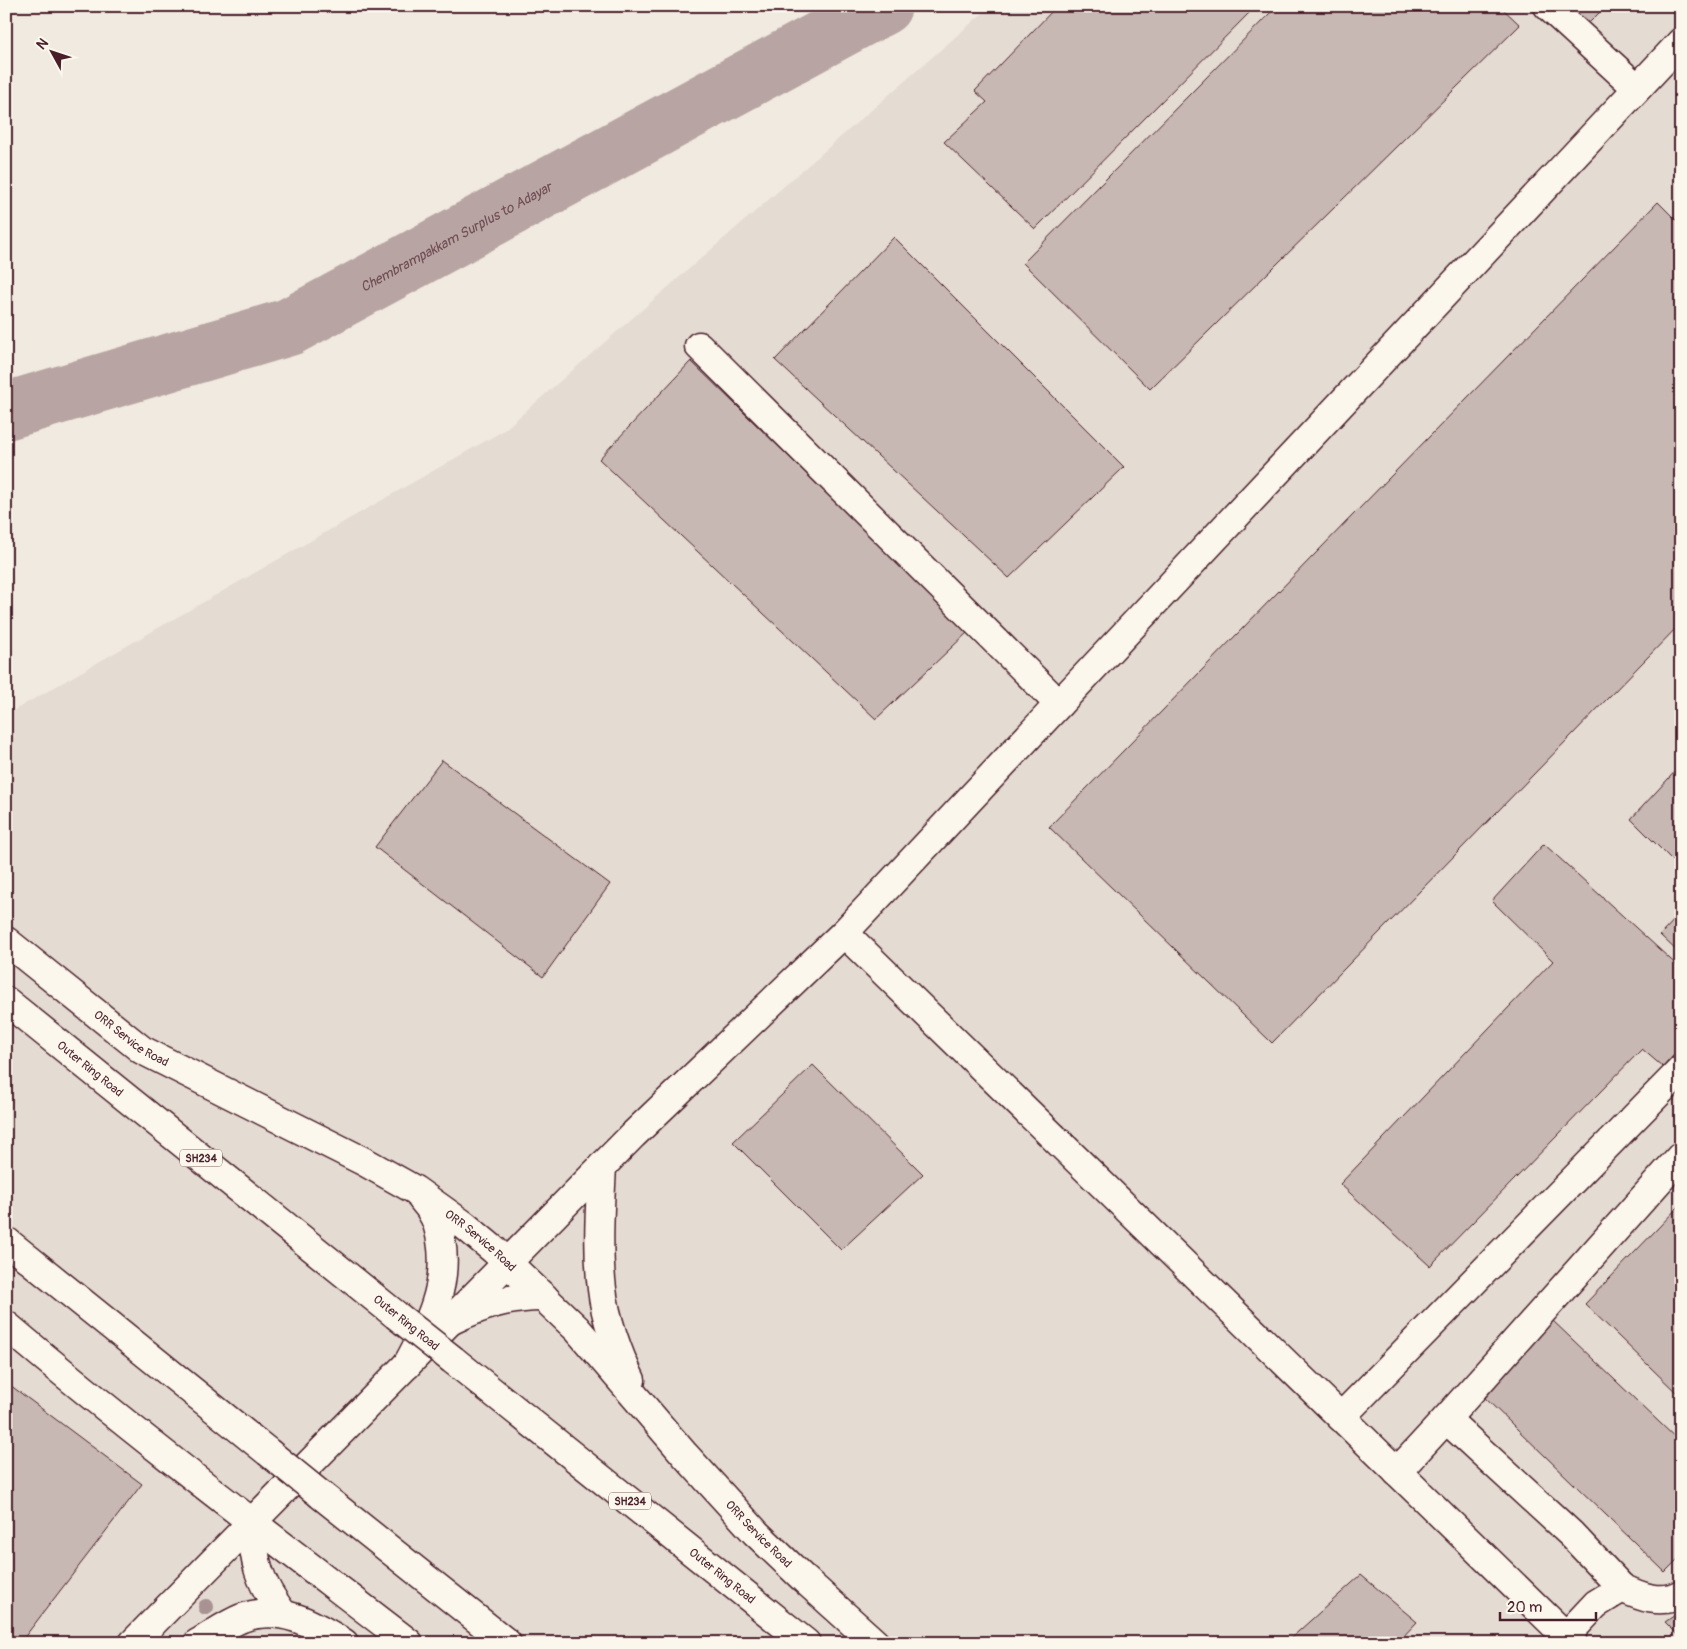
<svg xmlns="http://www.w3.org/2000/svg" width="1687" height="1649" font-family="Pangolin,sans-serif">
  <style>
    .built { fill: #e4dbd2 }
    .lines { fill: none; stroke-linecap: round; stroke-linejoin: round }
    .river { stroke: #b8a4a2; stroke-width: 58 }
    .building { fill: #c8b8b3; stroke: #4a1f2b }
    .minor-casing { stroke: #4a1f2b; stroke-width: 31 }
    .major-casing { stroke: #4a1f2b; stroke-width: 31 }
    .highway-casing { stroke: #4a1f2b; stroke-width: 31 }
    .minor { stroke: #fbf7ec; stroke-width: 28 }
    .major { stroke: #fbf7ec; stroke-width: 28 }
    .highway { stroke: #fbf7ec; stroke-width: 28 }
    .highway-bridge-casing { stroke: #4a1f2b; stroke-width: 31; stroke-linecap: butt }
    .highway-bridge { stroke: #fbf7ec; stroke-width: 28 }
    .tree { fill: #a89292 }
    .labels { text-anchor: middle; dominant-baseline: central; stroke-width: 5; stroke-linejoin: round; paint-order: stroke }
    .shield { fill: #fbf7ec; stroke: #7f6065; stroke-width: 1 }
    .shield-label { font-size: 11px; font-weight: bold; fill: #4a1f2b }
    .street-label { font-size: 12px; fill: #4a1f2b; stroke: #fbf7ec }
    .water-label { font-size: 14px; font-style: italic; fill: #704e55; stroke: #fbf7ec }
  </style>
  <rect width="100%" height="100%" fill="#f0eae0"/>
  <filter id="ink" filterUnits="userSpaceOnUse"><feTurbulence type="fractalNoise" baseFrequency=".02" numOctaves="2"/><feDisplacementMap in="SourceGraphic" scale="10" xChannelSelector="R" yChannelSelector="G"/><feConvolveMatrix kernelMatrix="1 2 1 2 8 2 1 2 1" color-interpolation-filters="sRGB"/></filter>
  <g filter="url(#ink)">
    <polygon class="built" points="991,6 1681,6 1681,1643 6,1643 6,715 503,431"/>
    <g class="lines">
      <path class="river" id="s1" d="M6 411 289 327 883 6"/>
    </g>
    <g class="building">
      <polygon points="1057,6 1256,6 1035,229 944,142 987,102 975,91"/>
      <polygon points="1277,6 1500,6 1520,25 1150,389 1023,263"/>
      <polygon points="1557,6 1606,6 1581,31"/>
      <polygon points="1658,202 1681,225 1681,623 1272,1043 1049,827"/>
      <polygon points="894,237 1124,467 1009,578 775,360"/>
      <polygon points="691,361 968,632 876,719 599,459"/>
      <polygon points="442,760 610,884 543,977 375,847"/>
      <polygon points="1681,765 1681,869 1631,819"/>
      <polygon points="1544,844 1681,969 1681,1047 1663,1067 1642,1049 1430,1266 1340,1184 1553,961 1492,901"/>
      <polygon points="1681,913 1681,955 1660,935"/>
      <polygon points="813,1065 923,1174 841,1250 733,1142"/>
      <polygon points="1681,1204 1681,1397 1585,1304"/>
      <polygon points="1551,1319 1681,1443 1681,1556 1665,1572 1485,1398"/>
      <polygon points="6,1382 142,1484 20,1643 6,1643"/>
      <polygon points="1361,1575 1417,1622 1397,1643 1295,1643 1290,1639"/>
      <polygon points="1681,1611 1681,1638 1665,1622"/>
    </g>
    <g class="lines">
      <defs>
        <g id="minor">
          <polyline points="1548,6 1637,88"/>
          <polyline points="699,346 1059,704"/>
          <polyline points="844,933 1573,1643"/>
          <polyline points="1341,1417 1681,1070"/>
          <polyline points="1446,1419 1681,1156"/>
          <polyline points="1397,1472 1446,1419 1571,1534 1622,1588"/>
          <path d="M1566 1636 1596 1604 1622 1588C1641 1597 1661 1605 1681 1594"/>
          <polyline points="133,1643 633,1135 844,933 1681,42"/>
        </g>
        <g id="major">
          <path id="s2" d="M6 941 142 1050 365 1162 415 1190 464 1225 494 1250 577 1329 685 1455 756 1533 804 1579 875 1643"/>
          <path d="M602 1166C600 1206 597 1248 602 1289 605 1317 618 1354 631 1380"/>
          <path d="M450 1321C483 1305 507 1297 544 1297"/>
          <path d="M6 1325C137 1436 274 1539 409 1643"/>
          <path d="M407 1365C429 1325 449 1286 441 1240 438 1223 434 1212 422 1199"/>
          <path d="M252 1522C253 1562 259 1582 283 1614"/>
          <path d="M198 1643C212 1635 227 1624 242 1618 280 1604 312 1623 344 1643"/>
        </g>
        <g id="highway">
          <path id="s3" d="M6 1001 396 1315"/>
          <polyline points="6,1241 268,1452"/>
          <path id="s4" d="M453 1360 806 1643"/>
          <polyline points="321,1495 507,1643"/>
        </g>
      </defs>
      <use href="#minor" class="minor-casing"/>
      <use href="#major" class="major-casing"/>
      <use href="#highway" class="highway-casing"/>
      <use href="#minor" class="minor"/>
      <use href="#major" class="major"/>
      <use href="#highway" class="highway"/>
      <defs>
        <g id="highway-bridge">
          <polyline points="396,1315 453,1360"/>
          <polyline points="268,1452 321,1495"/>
        </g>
      </defs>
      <use href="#highway-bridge" class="highway-bridge-casing"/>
      <use href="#highway-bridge" class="highway-bridge"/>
    </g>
    <circle class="tree" cx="206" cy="1607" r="8"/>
  </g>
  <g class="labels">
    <g class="shield">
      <rect x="180" y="1149.5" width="42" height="17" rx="4"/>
      <rect x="609" y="1492.5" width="42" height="17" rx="4"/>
    </g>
    <g class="shield-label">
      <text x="201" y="1158">SH234</text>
      <text x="630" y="1501">SH234</text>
    </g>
    <g class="street-label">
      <text stroke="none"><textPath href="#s2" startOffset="159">ORR Service Road</textPath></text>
      <text stroke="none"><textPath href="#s3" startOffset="108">Outer Ring Road</textPath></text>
      <text stroke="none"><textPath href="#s2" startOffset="564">ORR Service Road</textPath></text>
      <text transform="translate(406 1323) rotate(39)">Outer Ring Road</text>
      <text stroke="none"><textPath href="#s2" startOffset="969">ORR Service Road</textPath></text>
      <text stroke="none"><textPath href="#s4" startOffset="345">Outer Ring Road</textPath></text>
    </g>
    <g class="water-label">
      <text stroke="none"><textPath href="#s1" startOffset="485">Chembrampakkam Surplus to Adayar</textPath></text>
    </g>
  </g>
  <rect width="1687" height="1649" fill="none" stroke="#fbf7ec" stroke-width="25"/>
  <rect x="12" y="12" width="1662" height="1624" fill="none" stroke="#4a1f2b" stroke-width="2" filter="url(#ink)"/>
  <g transform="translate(52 52) rotate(310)" stroke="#fbf7ec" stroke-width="4" paint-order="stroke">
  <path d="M0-4L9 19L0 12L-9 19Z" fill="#4a1f2b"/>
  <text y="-8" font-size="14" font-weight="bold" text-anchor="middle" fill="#4a1f2b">N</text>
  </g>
  <path d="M1500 1612v8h96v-8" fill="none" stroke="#4a1f2b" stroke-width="2.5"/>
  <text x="1507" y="1612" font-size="15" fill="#4a1f2b" stroke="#fbf7ec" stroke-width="4" paint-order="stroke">20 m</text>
</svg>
